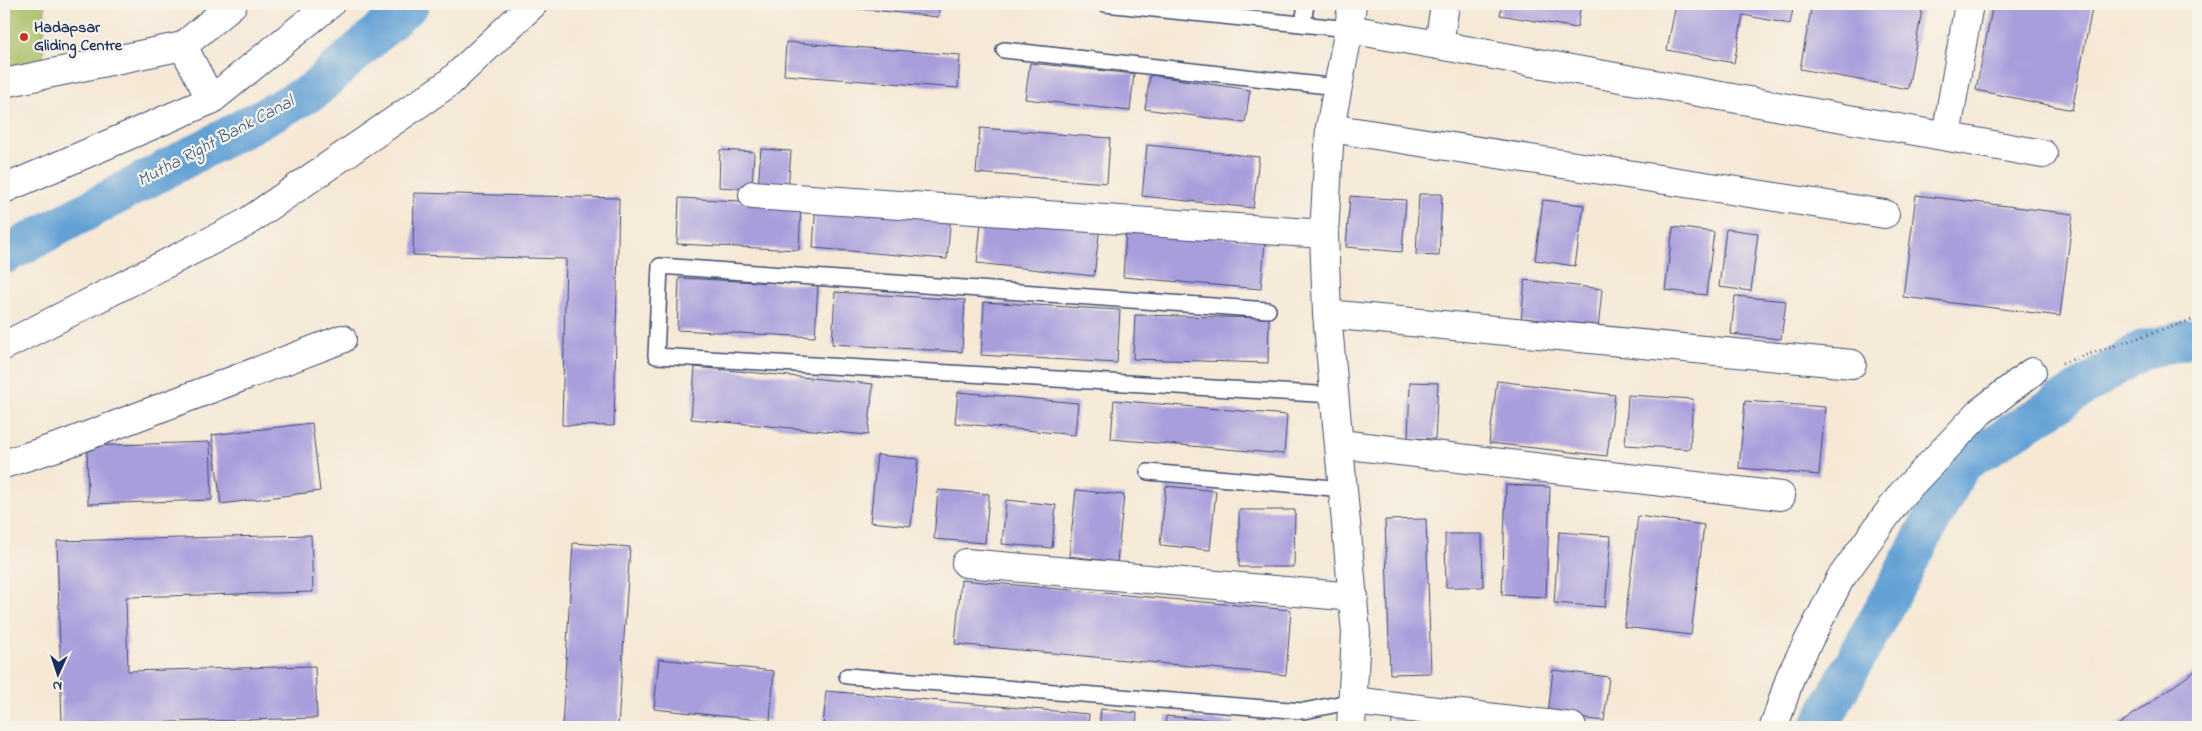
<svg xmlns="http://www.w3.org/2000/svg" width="2202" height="731" font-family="'Indie Flower',sans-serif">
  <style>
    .green { fill: #a8be63; stroke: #627660 }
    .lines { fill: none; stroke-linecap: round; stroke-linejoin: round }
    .canal { stroke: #63a1d5; stroke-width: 39 }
    .building { fill: #a99edc }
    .service-casing { stroke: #3c4b70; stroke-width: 18 }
    .minor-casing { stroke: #3c4b70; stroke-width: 30 }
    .path { stroke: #3c4b70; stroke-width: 3; stroke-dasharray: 1 4; stroke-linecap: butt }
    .service { stroke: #fff; stroke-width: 15 }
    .minor { stroke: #fff; stroke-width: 28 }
    .poi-dot { fill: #c8321e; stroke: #f7f3e8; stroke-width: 2 }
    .labels { text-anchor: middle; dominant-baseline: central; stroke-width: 4.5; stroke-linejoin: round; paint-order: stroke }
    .poi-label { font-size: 16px; font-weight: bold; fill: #1b2f5e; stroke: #f7f3e8; text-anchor: start }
    .water-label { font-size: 18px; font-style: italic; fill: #345788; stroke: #f7f3e8 }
  </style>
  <rect width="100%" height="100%" fill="#f7f3e8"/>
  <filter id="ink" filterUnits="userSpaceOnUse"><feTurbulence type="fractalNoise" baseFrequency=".02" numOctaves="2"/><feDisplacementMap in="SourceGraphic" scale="10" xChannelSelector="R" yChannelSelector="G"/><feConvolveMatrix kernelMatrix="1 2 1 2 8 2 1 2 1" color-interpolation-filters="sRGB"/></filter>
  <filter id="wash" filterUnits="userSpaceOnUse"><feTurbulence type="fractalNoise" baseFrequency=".0096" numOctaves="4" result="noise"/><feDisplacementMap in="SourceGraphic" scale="20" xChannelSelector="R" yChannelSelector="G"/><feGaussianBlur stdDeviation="1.12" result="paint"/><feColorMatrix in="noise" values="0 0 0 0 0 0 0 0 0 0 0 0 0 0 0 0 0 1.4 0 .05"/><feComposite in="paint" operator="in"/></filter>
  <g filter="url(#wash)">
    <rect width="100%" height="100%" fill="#f6e8d5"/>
    <polygon class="green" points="4,4 45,4 43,70 4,77"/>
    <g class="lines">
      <g class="canal">
        <polyline points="4,255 313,91 410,4"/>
        <polyline points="1819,727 1962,464 2142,350 2198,337"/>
      </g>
    </g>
    <g id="blocks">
      <g class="building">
        <polygon points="854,4 940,4 938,17 853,8"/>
        <polygon points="1184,4 1229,4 1228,12"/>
        <polygon points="1502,4 1581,4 1577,28 1500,15"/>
        <polygon points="1676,4 1794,4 1790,24 1743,15 1734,63 1667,50"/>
        <polygon points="1812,4 1923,4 1908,89 1800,69"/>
        <polygon points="1993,4 2093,4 2072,110 1976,90"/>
        <polygon points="786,42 960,55 958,88 784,75"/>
        <polygon points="1030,63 1134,74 1130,111 1025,99"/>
        <polygon points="1150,75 1250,90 1245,123 1145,109"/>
        <polygon points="980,128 1110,138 1107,183 976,173"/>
        <polygon points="1147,145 1259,157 1253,208 1142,196"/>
        <polygon points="761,149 791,151 788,190 758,189"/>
        <polygon points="720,150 754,152 752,189 719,187"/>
        <polygon points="414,193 619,198 614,426 562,425 566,259 413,255"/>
        <polygon points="1419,194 1442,194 1439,256 1416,255"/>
        <polygon points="1916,195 2073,214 2060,316 1903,297"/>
        <polygon points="1350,196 1406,200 1402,252 1346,247"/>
        <polygon points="679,198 801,204 799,250 677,244"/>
        <polygon points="1543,200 1584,205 1575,266 1535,260"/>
        <polygon points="816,202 951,213 947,259 813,248"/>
        <polygon points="982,213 1100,227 1094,276 977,263"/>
        <polygon points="1673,227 1714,232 1706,295 1665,290"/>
        <polygon points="1726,229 1758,233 1751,291 1719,287"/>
        <polygon points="1126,230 1265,241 1261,289 1123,277"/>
        <polygon points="679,278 818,285 815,337 677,330"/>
        <polygon points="1525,280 1602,289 1598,330 1521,321"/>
        <polygon points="835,292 965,300 962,352 832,344"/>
        <polygon points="1735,296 1786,301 1781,339 1731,334"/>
        <polygon points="984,302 1120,310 1117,363 981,355"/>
        <polygon points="1135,315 1269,318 1268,363 1133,359"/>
        <polygon points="695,367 873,384 868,435 691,419"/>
        <polygon points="1497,381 1615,395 1607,456 1489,443"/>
        <polygon points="1410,382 1438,383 1435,439 1408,438"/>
        <polygon points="958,392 1078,403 1075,435 955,423"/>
        <polygon points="1628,395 1693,399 1690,449 1625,445"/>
        <polygon points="1114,400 1287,415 1284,454 1111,439"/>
        <polygon points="1745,401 1825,407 1819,475 1739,468"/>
        <polygon points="312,423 320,491 221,504 212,435"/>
        <polygon points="210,442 212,500 88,504 87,446"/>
        <polygon points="877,455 918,459 911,526 870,522"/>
        <polygon points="1506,485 1550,487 1546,597 1502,595"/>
        <polygon points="1166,486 1216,491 1210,550 1160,545"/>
        <polygon points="938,490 989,494 985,543 934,539"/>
        <polygon points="1076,490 1124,495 1117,562 1069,556"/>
        <polygon points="1006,500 1056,505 1052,548 1002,544"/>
        <polygon points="1239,510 1295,510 1294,567 1239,567"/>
        <polygon points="1638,516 1704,525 1691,635 1624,627"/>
        <polygon points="1426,519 1431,673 1390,674 1385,520"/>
        <polygon points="1559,532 1611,536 1605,607 1554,603"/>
        <polygon points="1445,534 1482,534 1483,587 1446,587"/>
        <polygon points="311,535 313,592 126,597 128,671 315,666 317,718 62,725 57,541"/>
        <polygon points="573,543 630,547 618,727 562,727"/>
        <polygon points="961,580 1291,610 1286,675 955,644"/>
        <polygon points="659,659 774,671 770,721 654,709"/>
        <polygon points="2198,669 2198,727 2115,727"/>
        <polygon points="1553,670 1609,677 1604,721 1548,714"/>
        <polygon points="826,691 1089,714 1088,727 823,727"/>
        <polygon points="1395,708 1490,727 1391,727"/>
        <polygon points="1101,709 1137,713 1136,727 1099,727"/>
        <polygon points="1166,716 1235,722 1234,727 1165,727"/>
      </g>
    </g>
  </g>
  <g filter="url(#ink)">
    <use href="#blocks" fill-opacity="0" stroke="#3c4b70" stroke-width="1"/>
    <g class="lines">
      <defs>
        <g id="service">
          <polyline points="1105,4 1349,29"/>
          <polyline points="1303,24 1306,4"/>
          <polyline points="1004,50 1337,87"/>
          <polyline points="1268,310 660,266 656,356 1334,395"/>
          <polyline points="1148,472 1344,489"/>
          <polyline points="847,676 1304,711 1353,701"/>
        </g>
        <g id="minor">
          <polyline points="1349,29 2043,154"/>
          <polyline points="1439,45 1445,4"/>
          <polyline points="183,46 211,100"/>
          <polyline points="4,83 183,46 233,4"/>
          <polyline points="1330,128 1885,214"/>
          <polyline points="1946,136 1969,4"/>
          <polyline points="4,189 211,100 330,4"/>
          <polyline points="753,195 1324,234"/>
          <polyline points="1327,314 1852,364"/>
          <polyline points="4,346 244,224 449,83 533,4"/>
          <polyline points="1340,444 1781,496"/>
          <polyline points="4,464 63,445 342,339"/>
          <polyline points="966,563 1354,597"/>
          <polyline points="1353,701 1572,727"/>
          <polyline points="1351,727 1356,633 1327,314 1324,234 1330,128 1349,29 1352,4"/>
          <polyline points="1774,727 1791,675 1840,579 1902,494 1980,412 2032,372"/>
        </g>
      </defs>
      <use href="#service" class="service-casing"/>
      <use href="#minor" class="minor-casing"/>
      <polyline class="path" points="2062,363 2198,318"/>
      <use href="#service" class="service"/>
      <use href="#minor" class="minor"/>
    </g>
  </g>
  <circle class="poi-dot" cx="24" cy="37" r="5"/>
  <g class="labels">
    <g class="poi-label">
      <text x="34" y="28">Hadapsar<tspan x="34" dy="18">Gliding Centre</tspan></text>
    </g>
    <g class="water-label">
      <text transform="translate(216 142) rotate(-28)">Mutha Right Bank Canal</text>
    </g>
  </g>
  <rect width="2202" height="731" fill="none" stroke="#f7f3e8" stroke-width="20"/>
  <g transform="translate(58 674) rotate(183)" stroke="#f7f3e8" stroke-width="4" paint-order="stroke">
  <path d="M0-4L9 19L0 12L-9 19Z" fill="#1b2f5e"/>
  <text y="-8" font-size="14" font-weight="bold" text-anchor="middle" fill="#1b2f5e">N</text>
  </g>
</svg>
